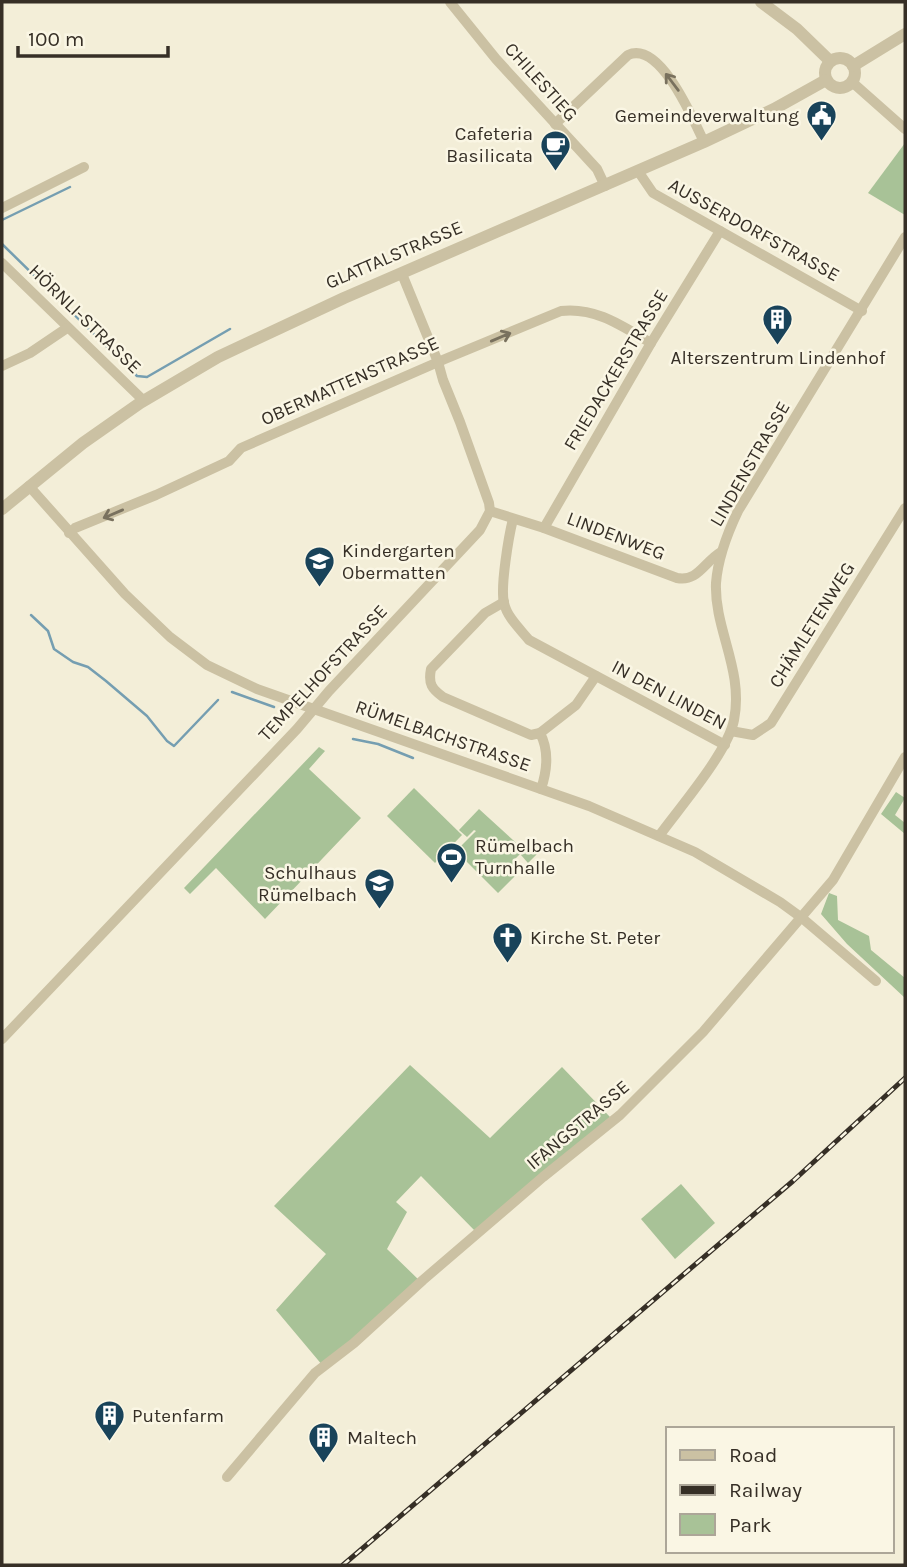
<svg xmlns="http://www.w3.org/2000/svg" width="907" height="1567" font-family="Karla,sans-serif">
  <style>
    .green { fill: #a8c297 }
    .lines { fill: none; stroke-linecap: round; stroke-linejoin: round }
    .stream { stroke: #759eb1; stroke-width: 2.5 }
    .minor { stroke: #cbc1a3; stroke-width: 10 }
    .tertiary { stroke: #cbc1a3; stroke-width: 12 }
    .rail-casing { stroke: #362f26; stroke-width: 5 }
    .rail { stroke: #faf6e4; stroke-width: 2.5; stroke-dasharray: 8; stroke-linecap: butt }
    .oneway { stroke: #79715e }
    .labels { text-anchor: middle; dominant-baseline: central; stroke-width: 5; stroke-linejoin: round; paint-order: stroke }
    .street-label { font-size: 19px; fill: #362f26; stroke: #faf6e4 }
    .poi-label { font-size: 19px; fill: #362f26; stroke: #faf6e4; text-anchor: start }
  </style>
  <rect width="100%" height="100%" fill="#f3eed8"/>
  <g class="green">
    <polygon points="905,143 905,215 868,193"/>
    <polygon points="319,747 325,751 309,769 361,818 265,919 216,868 190,894 184,888"/>
    <polygon points="414,788 462,835 435,863 387,816"/>
    <polygon points="896,792 905,798 895,815 905,823 905,834 881,814"/>
    <polygon points="479,809 524,850 534,840 543,848 528,863 521,855 524,850 515,859 523,868 498,893 456,851 476,831 474,830 467,837 459,830"/>
    <polygon points="829,893 837,896 838,920 869,936 871,950 905,978 905,998 847,944 821,914"/>
    <polygon points="410,1065 490,1138 562,1067 610,1117 477,1233 421,1176 396,1202 407,1212 387,1249 421,1282 323,1366 276,1310 326,1254 274,1206"/>
    <polygon points="681,1184 715,1223 675,1259 641,1219"/>
  </g>
  <g class="lines">
    <g class="stream">
      <polyline points="2,220 70,187"/>
      <polyline points="2,244 137,376 147,377 230,329"/>
      <polyline points="31,615 48,631 54,649 73,662 88,667 106,681 147,716 167,741 174,746 218,700"/>
      <polyline points="232,692 274,707"/>
      <polyline points="353,739 378,744 413,758"/>
    </g>
    <g class="minor">
      <polyline points="450,2 496,59 597,169 605,186"/>
      <polyline points="852,82 905,129"/>
      <path d="M555 124 628 55C660 40 693 119 704 142"/>
      <polyline points="638,171 653,193 862,311"/>
      <polyline points="2,208 84,167"/>
      <polyline points="2,263 144,401"/>
      <polyline points="2,366 30,353 67,328"/>
      <polyline points="29,486 125,594 170,637 207,665 257,689 589,806 695,852 780,902 802,918 876,981"/>
      <path d="M490 511 544 528 677 578C698 582 704 562 721 552"/>
      <path d="M513 519C509 535 500 587 504 603 507 617 520 629 529 640L725 745"/>
      <polyline points="544,528 651,343 720,231"/>
      <path d="M69 533 75 528 156 495 229 461 241 448 445 359 561 311C596 307 622 326 651 343"/>
      <path d="M504 602 485 613 431 669C428 684 432 689 443 697L531 735 540 733 576 705 596 676"/>
      <polyline points="731,731 753,735 771,723 905,508"/>
      <path d="M540 733C549 750 547 771 541 789"/>
      <path d="M659 836C680 807 728 752 734 720 744 670 714 629 716 583 718 557 727 534 738 511L905 237"/>
      <polyline points="2,1039 297,729 329,691 480,530 490,511 489,503 460,422 443,380 438,362 402,274"/>
      <polyline points="227,1477 315,1373 354,1343 423,1280 543,1177 620,1115 703,1032 833,880 905,757"/>
    </g>
    <g class="tertiary">
      <polyline points="761,2 797,29 830,61"/>
      <circle cx="840" cy="73" r="15"/>
      <polyline points="853,66 905,34"/>
      <polyline points="2,509 83,443 140,403 218,357 344,298 704,142 774,109 826,80"/>
    </g>
    <defs>
      <polyline id="rail" points="343,1565 793,1181 905,1078"/>
    </defs>
    <use href="#rail" class="rail-casing"/>
    <use href="#rail" class="rail"/>
  </g>
  <defs><path id="oneway-shaft" d="M-6 0H5M1.5-3L5.5 0L1.5 3" fill="none" stroke-width="1.6" stroke-linecap="round" stroke-linejoin="round" transform="scale(1.75)"/></defs>
  <g class="oneway">
    <use href="#oneway-shaft" transform="translate(672 82) rotate(-127)"/>
    <use href="#oneway-shaft" transform="translate(501 337) rotate(-23)"/>
    <use href="#oneway-shaft" transform="translate(113 514) rotate(157)"/>
  </g>
  <defs>
    <symbol id="civic-pin" viewBox="-11 -11 22 30"><path d="M0 17L-7.5 6A9.5 9.5 0 1 1 7.5 6Z" fill="#19435a" stroke="#faf6e4"/><path d="M-.6-6.5H3V-4.5H.6V-3L4-1V1h2V6H-6V1h2V-1L-.6-3ZM-1.2 2.5V6h2.4V2.5Z" fill="#fff"/></symbol>
    <symbol id="cafe-pin" viewBox="-11 -11 22 30"><path d="M0 17L-7.5 6A9.5 9.5 0 1 1 7.5 6Z" fill="#19435a" stroke="#faf6e4"/><path d="M-5.5-4.5H6V0H3Q3 3.5 0 3.5H-2.5Q-5.5 3.5-5.5 0ZM3-3.2v2h1.7v-2ZM-6 4.5H4V6H-6Z" fill="#fff"/></symbol>
    <symbol id="building-pin" viewBox="-11 -11 22 30"><path d="M0 17L-7.5 6A9.5 9.5 0 1 1 7.5 6Z" fill="#19435a" stroke="#faf6e4"/><path d="M-4-6H4V6H1V3H-1V6H-4ZM-2.5-4.3h1.7v1.8h-1.7ZM.8-4.3h1.7v1.8H.8ZM-2.5-1h1.7V.8h-1.7ZM.8-1h1.7V.8H.8Z" fill="#fff"/></symbol>
    <symbol id="school-pin" viewBox="-11 -11 22 30"><path d="M0 17L-7.5 6A9.5 9.5 0 1 1 7.5 6Z" fill="#19435a" stroke="#faf6e4"/><path d="M0-5L7-2L0 1L-7-2ZM-4 1L0 2.5L4 1V4Q0 6-4 4Z" fill="#fff"/></symbol>
    <symbol id="stadium-pin" viewBox="-11 -11 22 30"><path d="M0 17L-7.5 6A9.5 9.5 0 1 1 7.5 6Z" fill="#19435a" stroke="#faf6e4"/><path d="M0-5a6.5 5 0 1 0 0 10a6.5 5 0 1 0 0-10ZM-3.5-1.8h7v3.6h-7Z" fill="#fff"/></symbol>
    <symbol id="church-pin" viewBox="-11 -11 22 30"><path d="M0 17L-7.5 6A9.5 9.5 0 1 1 7.5 6Z" fill="#19435a" stroke="#faf6e4"/><path d="M-1.2-6h2.4v3.5h3.3v2.4h-3.3V6h-2.4V-.1h-3.3v-2.4h3.3Z" fill="#fff"/></symbol>
  </defs>
  <g fill-rule="evenodd">
    <use href="#civic-pin" x="804" y="98" width="35" height="47"/>
    <use href="#cafe-pin" x="538" y="128" width="35" height="47"/>
    <use href="#building-pin" x="760" y="302" width="35" height="47"/>
    <use href="#school-pin" x="302" y="544" width="35" height="47"/>
    <use href="#stadium-pin" x="434" y="840" width="35" height="47"/>
    <use href="#school-pin" x="362" y="866" width="35" height="47"/>
    <use href="#church-pin" x="490" y="920" width="35" height="47"/>
    <use href="#building-pin" x="92" y="1398" width="35" height="47"/>
    <use href="#building-pin" x="306" y="1420" width="35" height="47"/>
  </g>
  <g class="labels">
    <g class="street-label">
      <text transform="translate(541 82) rotate(48)">CHILESTIEG</text>
      <text transform="translate(754 230) rotate(29)">AUSSERDORFSTRASSE</text>
      <text transform="translate(394 255) rotate(-23)">GLATTALSTRASSE</text>
      <text transform="translate(85 319) rotate(44)">HÖRNLI-STRASSE</text>
      <text transform="translate(616 370) rotate(-59)">FRIEDACKERSTRASSE</text>
      <text transform="translate(350 381) rotate(-24)">OBERMATTENSTRASSE</text>
      <text transform="translate(750 464) rotate(-60)">LINDENSTRASSE</text>
      <text transform="translate(616 536) rotate(21)">LINDENWEG</text>
      <text transform="translate(812 625) rotate(-58)">CHÄMLETENWEG</text>
      <text transform="translate(323 673) rotate(-47)">TEMPELHOFSTRASSE</text>
      <text transform="translate(669 695) rotate(28)">IN DEN LINDEN</text>
      <text transform="translate(443 736) rotate(19)">RÜMELBACHSTRASSE</text>
      <text transform="translate(578 1125) rotate(-40)">IFANGSTRASSE</text>
    </g>
    <g class="poi-label">
      <text x="799" y="116" text-anchor="end">Gemeindeverwaltung</text>
      <text x="533" y="134" text-anchor="end">Cafeteria<tspan x="533" dy="22">Basilicata</tspan></text>
      <text x="778" y="358" text-anchor="middle">Alterszentrum Lindenhof</text>
      <text x="342" y="551">Kindergarten<tspan x="342" dy="22">Obermatten</tspan></text>
      <text x="475" y="846">Rümelbach<tspan x="475" dy="22">Turnhalle</tspan></text>
      <text x="357" y="873" text-anchor="end">Schulhaus<tspan x="357" dy="22">Rümelbach</tspan></text>
      <text x="530" y="938">Kirche St. Peter</text>
      <text x="132" y="1416">Putenfarm</text>
      <text x="347" y="1438">Maltech</text>
    </g>
  </g>
  <rect width="907" height="1567" fill="none" stroke="#362f26" stroke-width="7"/>
  <rect x="666" y="1427" width="228" height="126" fill="#faf6e4" stroke="#aca698" stroke-width="2"/>
  <rect x="680" y="1450" width="35" height="10" fill="#cbc1a3" stroke="#aca698" stroke-width="2"/>
  <text x="729" y="1462" font-size="21" fill="#362f26">Road</text>
  <rect x="680" y="1485" width="35" height="10" fill="#362f26" stroke="#aca698" stroke-width="2"/>
  <text x="729" y="1497" font-size="21" fill="#362f26">Railway</text>
  <rect x="680" y="1514" width="35" height="21" fill="#a8c297" stroke="#aca698" stroke-width="2"/>
  <text x="729" y="1532" font-size="21" fill="#362f26">Park</text>
  <path d="M18 46v10h150v-10" fill="none" stroke="#362f26" stroke-width="3.5"/>
  <text x="28" y="46" font-size="21" fill="#362f26" stroke="#faf6e4" stroke-width="5" paint-order="stroke">100 m</text>
</svg>
